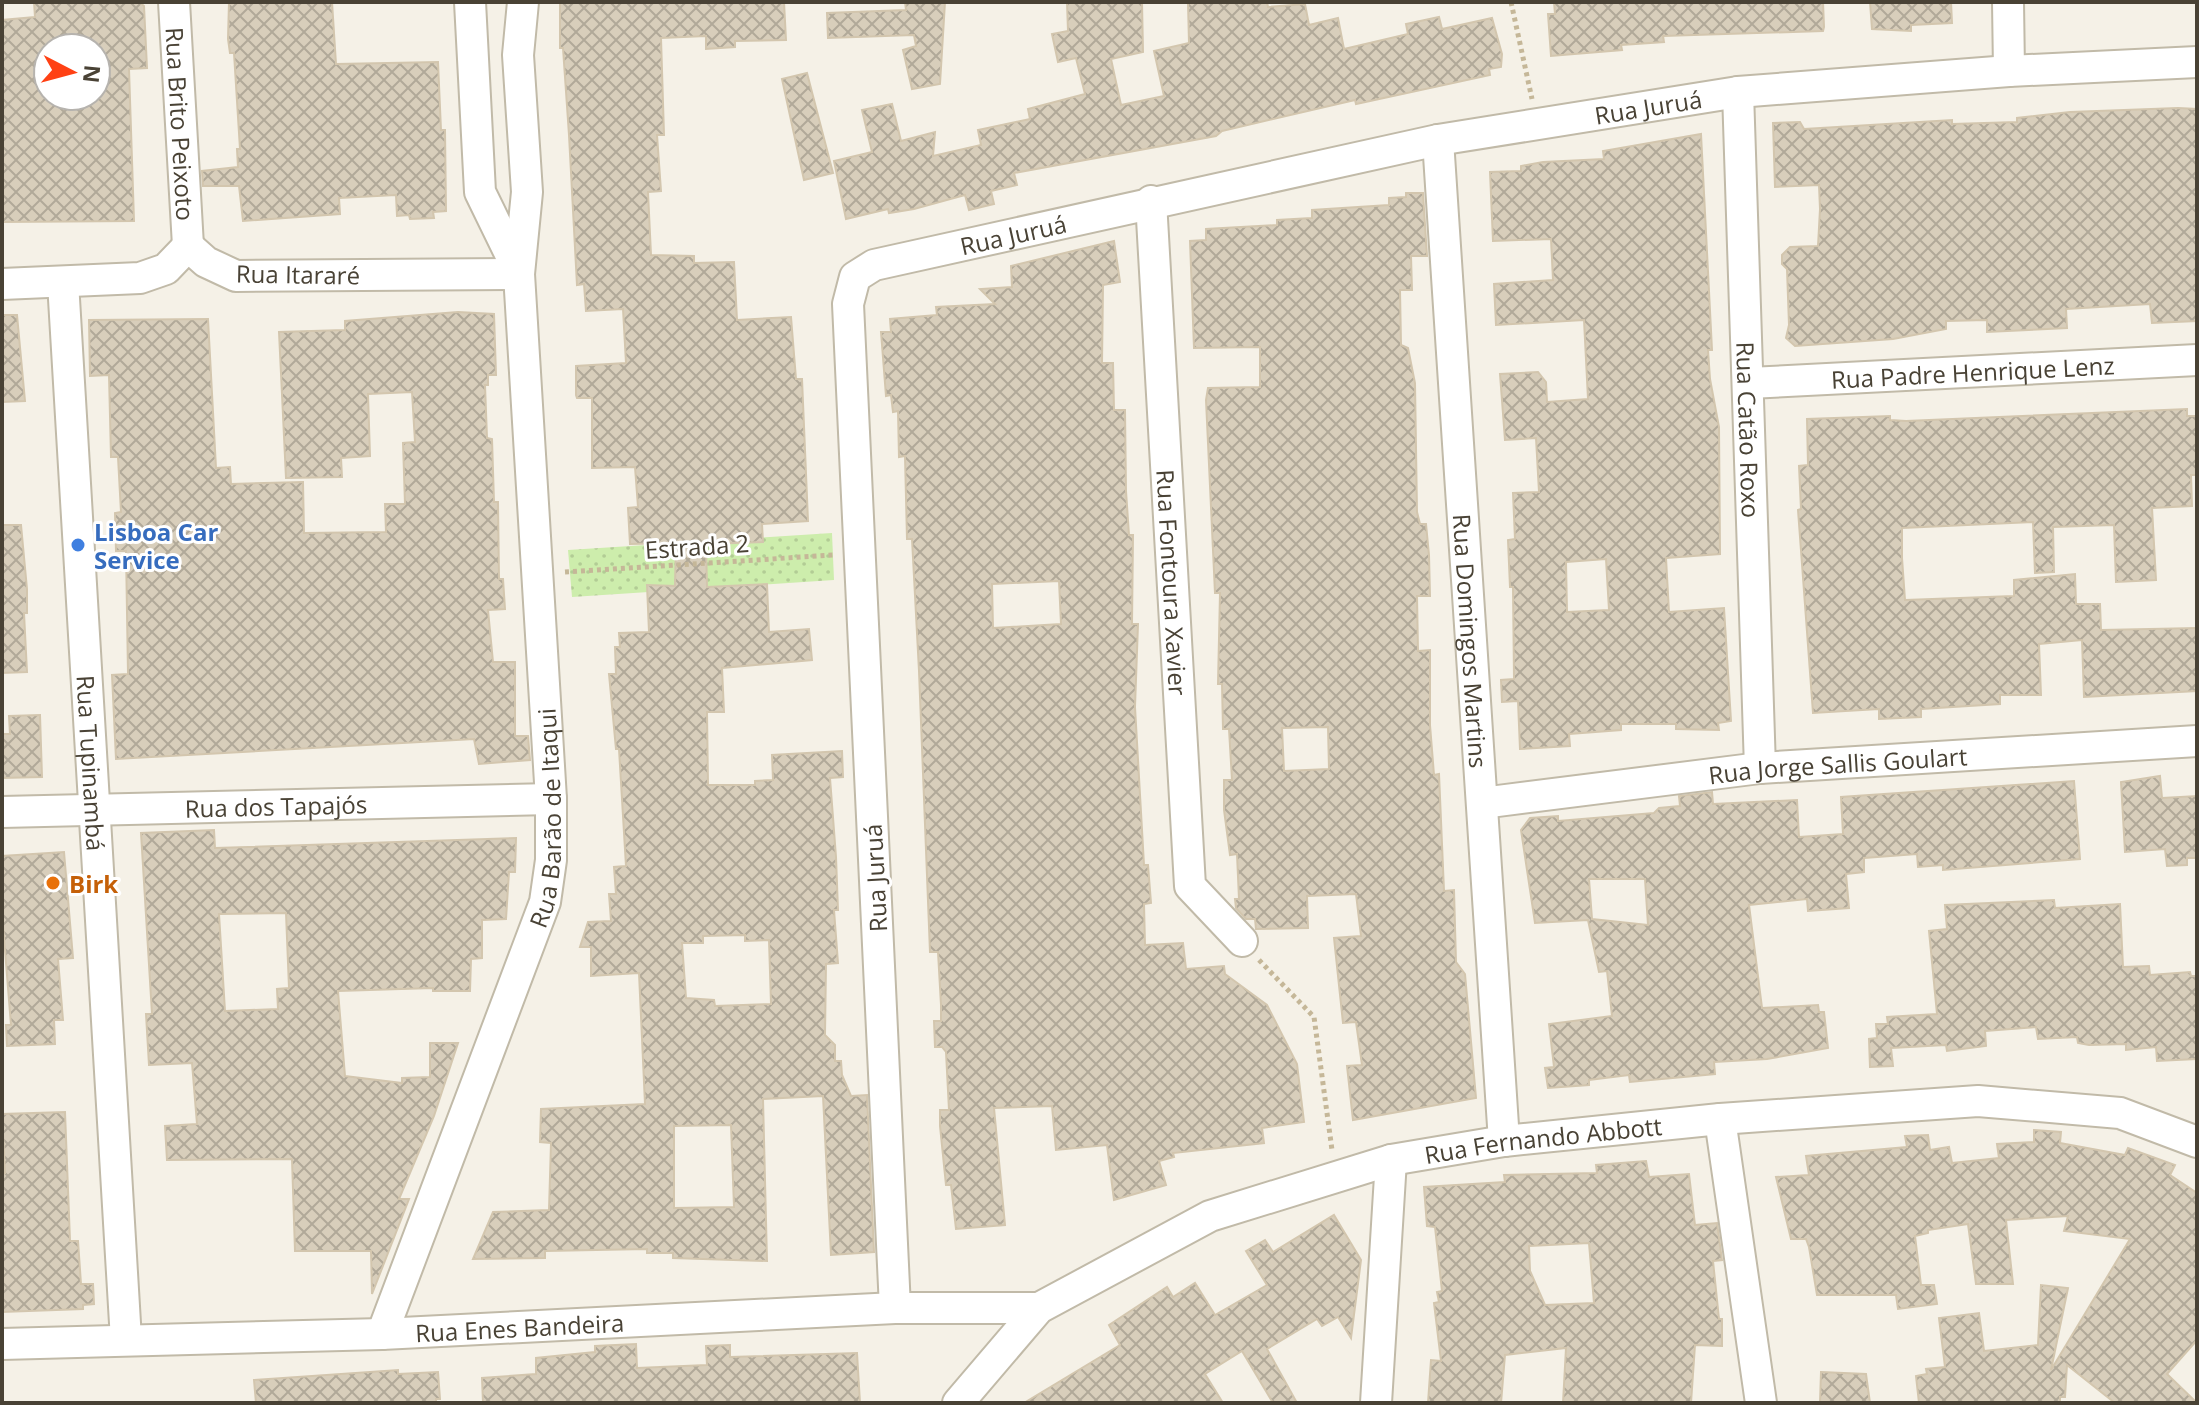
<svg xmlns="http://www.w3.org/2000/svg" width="2199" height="1405" font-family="'Open Sans',sans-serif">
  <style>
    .grass { fill: url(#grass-dots) }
    .building { fill: url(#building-cross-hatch); stroke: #d3c6ae; stroke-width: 2; fill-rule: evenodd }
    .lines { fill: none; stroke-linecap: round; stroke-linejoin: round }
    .minor-casing { stroke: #c1baa8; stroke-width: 34 }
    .path { stroke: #c5b798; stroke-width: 5; stroke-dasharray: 4 4; stroke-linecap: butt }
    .minor { stroke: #fff; stroke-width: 30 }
    .shop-dot { fill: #3f7fe0; stroke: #fff; stroke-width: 3 }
    .food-dot { fill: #e8710a; stroke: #fff; stroke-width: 3 }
    .labels { text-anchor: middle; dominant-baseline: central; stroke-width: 6; stroke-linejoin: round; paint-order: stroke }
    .street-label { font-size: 24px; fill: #494235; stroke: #fff }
    .shop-label { font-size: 24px; font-weight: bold; fill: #366cbe; stroke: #fff; text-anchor: start }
    .food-label { font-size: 24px; font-weight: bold; fill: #c56008; stroke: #fff; text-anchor: start }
  </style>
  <defs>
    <pattern id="grass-dots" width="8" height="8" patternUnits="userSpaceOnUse" patternTransform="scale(2)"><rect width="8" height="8" fill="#cdedac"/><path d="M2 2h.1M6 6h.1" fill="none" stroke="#b2cc95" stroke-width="1.8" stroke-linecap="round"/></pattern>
    <pattern id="building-cross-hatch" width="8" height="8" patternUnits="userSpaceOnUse" patternTransform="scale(2)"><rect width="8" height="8" fill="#d8cebb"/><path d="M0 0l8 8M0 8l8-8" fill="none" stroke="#b1a999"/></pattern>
  </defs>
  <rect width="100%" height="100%" fill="#f5f1e7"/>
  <polygon class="grass" points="832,533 834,580 572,597 568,550"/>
  <g class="building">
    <path d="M34 2H139L144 6 147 68 129 69 134 221 2 222V20L35 17ZM48 48H96V96L48 97Z"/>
    <polygon points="229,2 332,2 336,64 438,62 441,130 445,130 446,211 433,212 434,218 410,219 409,215 397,216 396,195 339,198 340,214 243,221 239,186 203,186 202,171 238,167 237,149 240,149 234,53 230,53 228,39"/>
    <path d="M560 2H784L786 40 735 41V47L706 49V36L661 38 664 135H657L661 191 648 192 651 255 694 256V263L734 262 737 320 791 317 796 379H802L808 521 762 524 763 542 706 544 707 587 767 584 769 632 809 629 812 660 722 668 724 712H707L708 785H755V781L773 780 772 755 842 751 843 777 830 778 836 857 838 910H834L838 963 826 964 825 1035 835 1045V1061H841L842 1075 851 1096 867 1095 874 1252 831 1255 823 1096 763 1099 767 1261 673 1258V1253H647V1249L545 1251V1258L473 1259 493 1212 549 1210 551 1143 540 1142 541 1109 645 1104 639 973 591 976V947H580L588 922 611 921 609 894H616L614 867 626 866 619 749H616L609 674H616L615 647H620L619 633 649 632 647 585 675 586 676 543 630 544 628 508 638 507 635 467 592 468V398H577L576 395V366L626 363 623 309 586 311 584 284 577 285 569 135 563 48H560ZM745 935V941L769 940 771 1004 715 1006 714 1000 686 998 682 943H703V936ZM731 1125 734 1207 674 1208V1126Z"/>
    <polygon points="905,2 945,2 940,84 912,89 903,50 916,46 914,35 828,38 827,13 906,10"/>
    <polygon points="1067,2 1142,2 1143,52 1111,59 1121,105 1164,96 1154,51 1189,43 1188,2 1267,2 1268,7 1305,4 1309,25 1338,18 1344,49 1408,34 1406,24 1439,17 1442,29 1492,18 1502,54 1501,67 1489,69 1490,75 1356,104 1355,100 1222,131 1216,136 1014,173 1017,185 991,191 994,204 969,210 965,195 914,209 889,213 888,209 846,219 834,161 872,152 862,110 892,104 901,141 935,132 933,156 981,145 978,130 1030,119 1028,109 1085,94 1076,58 1058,62 1052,34 1068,31"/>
    <polygon points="1554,2 1823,2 1824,27 1823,31 1663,36 1664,42 1621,45 1622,50 1551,56 1548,14 1555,14"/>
    <polygon points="1870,2 1951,2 1952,23 1911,25 1911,31 1872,29"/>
    <polygon points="807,73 833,173 804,180 782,79"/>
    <polygon points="2178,108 2197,109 2197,321 2152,323 2150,304 2066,309 2067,328 1987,332 1987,320 1946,321 1946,329 1893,339 1795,346 1786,338 1789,325 1787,269 1782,264 1782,255 1790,247 1818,246 1820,209 1819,185 1775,187 1773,123 1800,122 1804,129 1952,120 1952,124 2017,122 2017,118 2070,112"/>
    <path d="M1701 134 1712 350H1708L1710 379 1719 427 1720 554 1666 558 1669 612 1724 608 1731 721 1718 723 1719 730 1676 729V724H1621V730L1569 734 1570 746 1520 749 1518 701 1502 702 1501 680 1514 679 1513 587H1510L1508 540 1515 539 1513 493 1539 492 1536 438 1505 440 1500 374 1538 372 1546 382 1547 402 1588 399 1584 320 1496 325 1494 284 1553 280 1551 239 1493 241 1490 172 1521 171V166L1543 162 1604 159 1603 151ZM1606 559 1609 610 1567 612 1566 562Z"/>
    <path d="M1406 193H1423L1427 256H1411L1412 290H1400L1401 345 1408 348 1415 383 1417 512 1420 524H1426L1429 555 1430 596H1417L1418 651 1430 650V725L1434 775 1439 774 1444 891 1454 890 1456 962 1465 974 1476 1098 1353 1120 1347 1066 1362 1065 1356 1022 1343 1023 1334 938 1361 936 1356 894 1307 896 1308 928 1256 929 1255 919H1246L1236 908 1235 899H1239L1237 854 1230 855 1224 810V780H1232L1229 729H1223L1222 684H1218L1220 593H1215L1206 400 1208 388 1260 387V347L1194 348 1190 241 1206 240V229L1277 225V220L1312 218V210L1389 205V198L1406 197ZM1328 727 1329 769 1284 771 1282 728Z"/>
    <path d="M1114 241 1120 282 1103 285 1102 363H1113L1114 410H1125L1126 491 1129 535H1133L1132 624H1138L1135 707 1144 865H1148L1151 903 1144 904 1145 945 1183 943 1186 969 1224 966 1225 974 1267 1005 1297 1064 1304 1122 1262 1128 1264 1143 1173 1153 1174 1157 1159 1161 1166 1185 1114 1200 1107 1145 1056 1150 1052 1106 994 1108 1005 1225 956 1229 951 1185H946L940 1126V1110H949L946 1052 942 1047H935L934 1021H941V1005L938 952H930L919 671 912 539H907L905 456 899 457 898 411 893 412 891 395 886 396 881 332H891L890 319 937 315 936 307 995 304 980 289 1012 287 1011 266ZM1059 581 1061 624 993 628 992 584Z"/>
    <polygon points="458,312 494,314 496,375 488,375 488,385 485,385 487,438 492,439 494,502 498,502 499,579 503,579 505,609 488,610 493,662 515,662 515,736 528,736 530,760 479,764 474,739 116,759 112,675 128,674 126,551 116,551 115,513 121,512 118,457 111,457 109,375 90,376 89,320 208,319 216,468 230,467 231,484 303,482 304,533 386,532 385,504 405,504 403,443 415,442 412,392 368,394 370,456 341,458 342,477 286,478 279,332 345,330 345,321"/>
    <polygon points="2,315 17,315 25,401 2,402"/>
    <polygon points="2187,409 2187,416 2197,416 2197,475 2191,475 2192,506 2152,508 2156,580 2116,582 2114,525 2053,527 2054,572 2035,573 2033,522 1902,528 1902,558 1905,600 2014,596 2014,580 2075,574 2076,604 2100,604 2101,630 2197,628 2197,691 2084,697 2082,640 2039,644 2041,695 2000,695 2000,704 1921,709 1921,717 1879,719 1879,709 1813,713 1798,510 1801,509 1799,466 1808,465 1807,419 1890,416 1890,420 1906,421"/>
    <polygon points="2,525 21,525 27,589 27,613 24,613 27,672 2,673"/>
    <polygon points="40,715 42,777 2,778 2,734 10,734 9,716"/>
    <polygon points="2160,776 2162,798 2197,796 2197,858 2187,858 2187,865 2167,866 2165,849 2125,852 2121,782"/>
    <path d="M2074 781 2080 859 1943 870V865L1918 867 1917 854 1864 858V872L1846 874 1849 908 1808 911 1807 899 1749 905 1762 1008 1818 1005 1819 1012H1824L1828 1048 1767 1059 1714 1062 1715 1074 1630 1082 1629 1075 1589 1080V1085L1548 1088 1545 1068 1554 1067 1549 1024 1612 1016 1607 971 1599 972 1588 920 1535 923 1521 830 1530 818 1558 816V821L1654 813 1659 808 1680 806 1679 796 1712 792 1713 804 1797 800 1799 837 1843 834 1841 797ZM1589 879H1645L1648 925 1592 919Z"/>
    <path d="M214 830 215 848 516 838 515 872H509L506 919 482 920V958L471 959 470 991H433V988L338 991 345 1076 402 1083V1078L430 1077V1043H458L434 1116 399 1199H409L372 1294 371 1251H295L292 1159 167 1160 165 1126 197 1124 192 1063 149 1065 146 1014H152L141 833ZM286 913 289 988 277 989 278 1009 225 1011 219 914Z"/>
    <polygon points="64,852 73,958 58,959 63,1020 54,1020 55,1044 7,1046 6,1025 11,1025 2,913 2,856"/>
    <polygon points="2054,900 2055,908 2120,904 2123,967 2149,966 2150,975 2190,972 2191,976 2197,976 2196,1059 2157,1061 2156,1047 2126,1050 2126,1044 2089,1045 2078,1043 2077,1037 2038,1039 2036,1027 1985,1031 1986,1046 1947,1051 1946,1045 1891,1048 1893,1066 1870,1067 1869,1039 1877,1038 1876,1024 1888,1024 1887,1017 1937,1014 1929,931 1947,929 1945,905"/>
    <polygon points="65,1112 70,1241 78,1241 81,1284 93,1284 94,1304 83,1305 83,1309 2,1312 2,1173 5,1173 2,1114"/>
    <polygon points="2034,1130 2061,1132 2060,1143 2125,1155 2128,1148 2175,1165 2170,1175 2197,1193 2197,1340 2167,1374 2197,1403 2115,1403 2067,1365 2065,1397 2060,1397 2060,1403 1919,1403 1916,1376 1927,1374 1926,1369 1945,1367 1939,1318 1979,1313 1984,1351 2038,1345 2041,1285 2068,1288 2051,1370 2130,1239 2064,1231 2068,1216 2006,1220 2013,1284 1976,1284 1968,1224 1928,1230 1928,1233 1915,1236 1921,1285 1934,1285 1937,1304 1898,1309 1896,1295 1817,1295 1809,1247 1806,1239 1791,1239 1776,1177 1809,1175 1806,1156 1907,1147 1905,1136 1928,1135 1930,1150 1949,1147 1952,1163 1999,1158 1997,1144 2034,1142"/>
    <path d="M1646 1161 1649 1177 1689 1174 1695 1225 1717 1223 1722 1260 1713 1261 1719 1319H1722V1346L1695 1345 1691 1403H1563L1566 1348 1505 1355 1501 1403H1428L1431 1360 1441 1361 1434 1303 1439 1302 1437 1292 1442 1291 1435 1227 1427 1226 1424 1187 1505 1182 1504 1175 1597 1173 1596 1165ZM1589 1243 1594 1303 1545 1305 1530 1271 1529 1246Z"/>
    <polygon points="1334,1215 1361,1260 1351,1338 1338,1317 1322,1326 1317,1319 1267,1349 1297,1403 1273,1403 1242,1351 1205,1374 1223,1403 1024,1403 1120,1345 1109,1325 1167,1287 1173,1297 1195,1283 1215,1315 1267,1285 1246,1251 1265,1240 1273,1252"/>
    <polygon points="636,1344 637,1368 707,1365 706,1346 730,1345 730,1357 857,1353 860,1403 483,1403 482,1378 536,1374 536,1358 595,1352 595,1346"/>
    <polygon points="398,1370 398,1374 438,1372 440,1399 436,1399 436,1403 256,1403 254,1380"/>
    <polygon points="1821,1372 1866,1374 1870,1403 1820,1403"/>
  </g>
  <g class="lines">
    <defs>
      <g id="minor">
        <path id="s1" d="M174 2 188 246"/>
        <polyline points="470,2 480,192 519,272"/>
        <polyline points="2008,2 2009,71"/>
        <path id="s2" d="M1738 92 1760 768"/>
        <path id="s3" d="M1438 140 1504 1141"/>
        <path id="s4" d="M1151 201 1190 886 1242 941"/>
        <polyline points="188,246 206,262 236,276 519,274"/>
        <path id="s5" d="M63 282 126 1340"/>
        <polyline points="2,284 140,278 166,269 188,246"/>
        <path id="s6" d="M1749 383 2197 360"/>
        <path id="s7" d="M1482 803 1760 768 2197 741"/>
        <path id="s8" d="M2 812 551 799"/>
        <polyline points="1720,1119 1761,1403"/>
        <path id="s9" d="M895 1308 848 304 855 277 874 265 1438 140 1738 92 2009 71 2197 62"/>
        <path id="s10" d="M382 1334 545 902 551 860V799L519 274 527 192 518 55 523 2"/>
        <path id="s11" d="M2 1344 382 1334 895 1308H1039"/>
        <path id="s12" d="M958 1403 1039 1308 1210 1216 1391 1160 1504 1141 1720 1119 1978 1101 2120 1113 2197 1142"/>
        <polyline points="1376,1403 1391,1160"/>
      </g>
    </defs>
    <use href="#minor" class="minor-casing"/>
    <g class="path">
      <polyline points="1511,2 1532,99"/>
      <polyline points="565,572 834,555"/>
      <polyline points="1259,960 1314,1017 1332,1150"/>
    </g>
    <use href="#minor" class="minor"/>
  </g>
  <circle class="shop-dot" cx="78" cy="545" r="8"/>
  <circle class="food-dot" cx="53" cy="883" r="8"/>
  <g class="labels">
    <g class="street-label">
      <text stroke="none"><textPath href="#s9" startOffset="1846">Rua Juruá</textPath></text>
      <text stroke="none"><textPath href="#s1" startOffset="122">Rua Brito Peixoto</textPath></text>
      <text stroke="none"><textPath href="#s9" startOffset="1198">Rua Juruá</textPath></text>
      <text transform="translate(298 274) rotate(1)">Rua Itararé</text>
      <text stroke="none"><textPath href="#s6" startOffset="224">Rua Padre Henrique Lenz</textPath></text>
      <text stroke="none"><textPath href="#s2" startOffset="338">Rua Catão Roxo</textPath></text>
      <text transform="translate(697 546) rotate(-4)">Estrada 2</text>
      <text stroke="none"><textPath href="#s4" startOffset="382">Rua Fontoura Xavier</textPath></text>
      <text stroke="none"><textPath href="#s3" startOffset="502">Rua Domingos Martins</textPath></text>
      <text stroke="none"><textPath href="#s5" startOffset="482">Rua Tupinambá</textPath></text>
      <text stroke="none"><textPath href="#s7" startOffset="358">Rua Jorge Sallis Goulart</textPath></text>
      <text stroke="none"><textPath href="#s8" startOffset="274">Rua dos Tapajós</textPath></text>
      <text stroke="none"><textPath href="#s10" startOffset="546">Rua Barão de Itaqui</textPath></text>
      <text transform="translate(875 878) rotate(-93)">Rua Juruá</text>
      <text stroke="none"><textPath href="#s12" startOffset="662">Rua Fernando Abbott</textPath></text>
      <text stroke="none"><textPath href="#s11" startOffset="518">Rua Enes Bandeira</textPath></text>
    </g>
    <g class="shop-label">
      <text x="94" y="531">Lisboa Car<tspan x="94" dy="28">Service</tspan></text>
    </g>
    <g class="food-label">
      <text x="69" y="883">Birk</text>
    </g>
  </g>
  <rect width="2199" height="1405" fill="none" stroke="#494235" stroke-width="8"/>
  <g transform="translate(72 72) rotate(96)"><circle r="38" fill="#ffffff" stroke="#b6b3ae" stroke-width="2"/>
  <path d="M0-6L14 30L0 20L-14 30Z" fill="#ff4114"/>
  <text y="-12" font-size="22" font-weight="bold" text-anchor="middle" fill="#494235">N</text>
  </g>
</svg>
